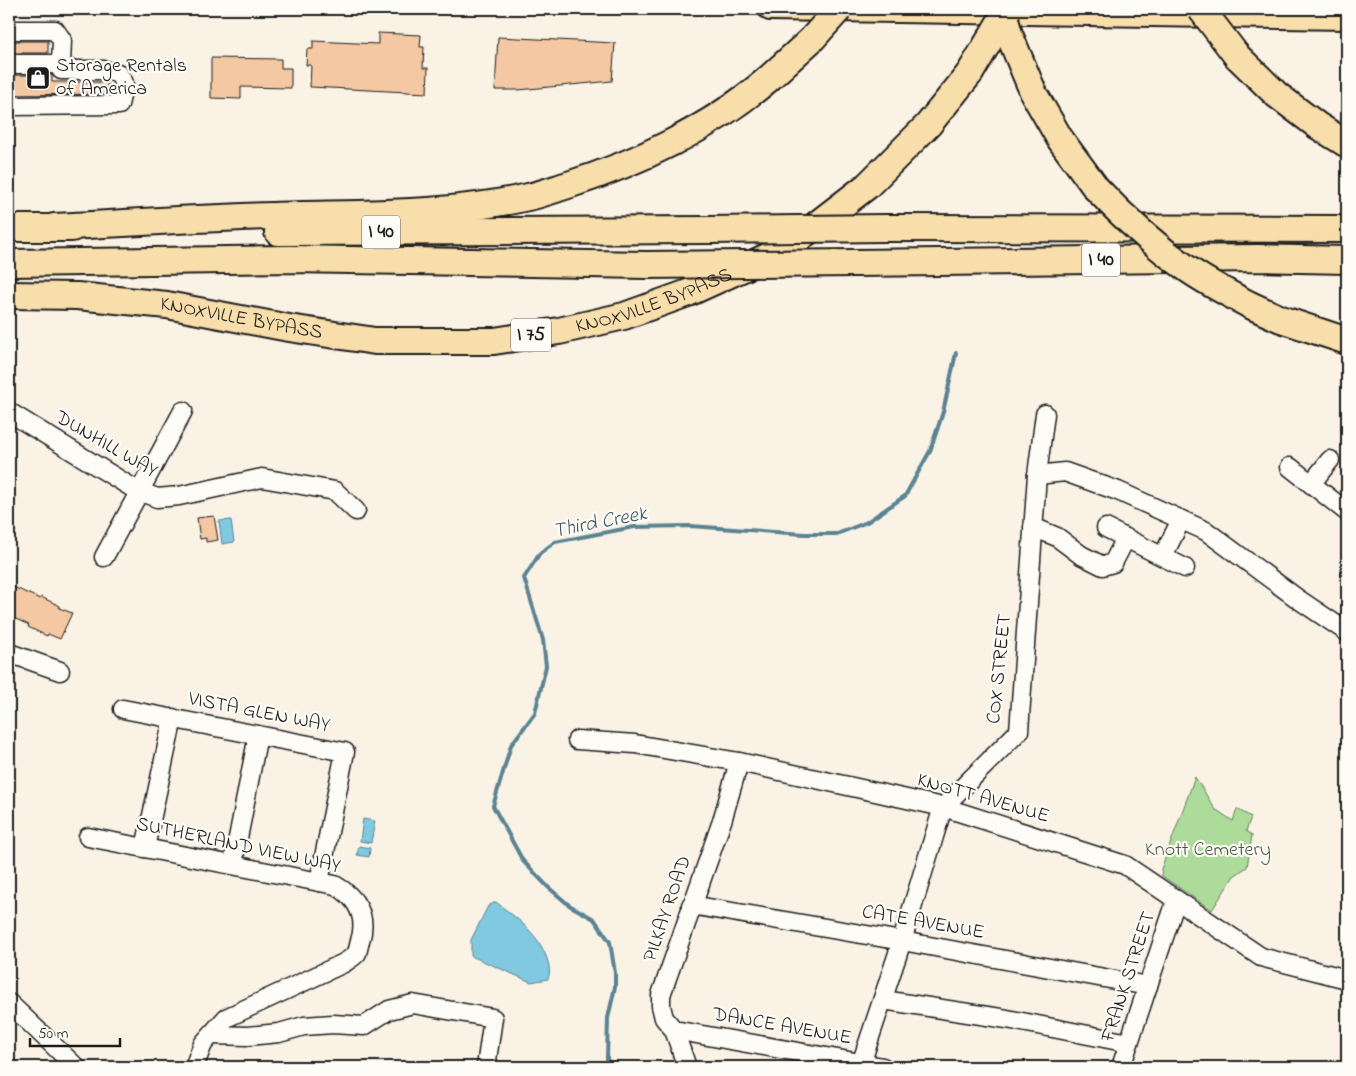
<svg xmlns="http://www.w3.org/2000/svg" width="1356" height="1076" font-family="'Indie Flower',sans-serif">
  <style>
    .green { fill: #acdb9a; stroke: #647c5b }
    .water { fill: #80c9e0; stroke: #588492 }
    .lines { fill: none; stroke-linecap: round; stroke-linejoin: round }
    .stream { stroke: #588492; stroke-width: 4 }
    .building { fill: #f4c8a3; stroke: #1c1c1c }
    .minor-casing { stroke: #1c1c1c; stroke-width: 21 }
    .major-casing { stroke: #1c1c1c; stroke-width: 26 }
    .highway-casing { stroke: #1c1c1c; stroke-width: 30 }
    .minor { stroke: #fdfcf7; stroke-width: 18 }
    .major { stroke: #f8deab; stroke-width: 22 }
    .highway { stroke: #f8deab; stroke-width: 26 }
    .highway-bridge-casing { stroke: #1c1c1c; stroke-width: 30; stroke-linecap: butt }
    .highway-bridge { stroke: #f8deab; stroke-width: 26 }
    .labels { text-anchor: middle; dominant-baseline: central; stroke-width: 4.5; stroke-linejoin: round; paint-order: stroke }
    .shield { fill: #fdfcf7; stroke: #605f5e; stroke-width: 1 }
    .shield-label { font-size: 19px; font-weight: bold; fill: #1c1c1c }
    .poi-label { font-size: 20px; fill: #1c1c1c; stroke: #fdfcf7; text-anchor: start }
    .street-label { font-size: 20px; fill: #1c1c1c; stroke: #fdfcf7 }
    .park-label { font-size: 20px; fill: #4e5f48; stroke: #fdfcf7 }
    .water-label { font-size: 21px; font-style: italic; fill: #3f5961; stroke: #fdfcf7 }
  </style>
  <rect width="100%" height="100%" fill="#fbf2e6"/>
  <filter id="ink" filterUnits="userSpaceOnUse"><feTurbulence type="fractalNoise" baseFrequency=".02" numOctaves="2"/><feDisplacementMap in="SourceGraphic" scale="10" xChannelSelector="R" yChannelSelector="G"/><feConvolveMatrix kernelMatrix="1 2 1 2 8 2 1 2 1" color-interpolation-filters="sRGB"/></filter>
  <g filter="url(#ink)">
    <polygon class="green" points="1195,777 1215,809 1233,821 1237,809 1251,817 1246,831 1252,835 1247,867 1234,876 1212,910 1162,876 1161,869"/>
    <g class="water">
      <polygon points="231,520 234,542 222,544 219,521"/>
      <polygon points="363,819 375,821 371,843 360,841"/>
      <polygon points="359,846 370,848 369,857 357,855"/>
      <path d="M496 902C516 918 537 932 546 956 549 964 551 971 548 979L531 982 471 956V940L488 906Z"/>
    </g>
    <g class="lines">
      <polyline class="stream" points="610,1067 607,1059 608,1018 615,987 615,973 610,942 594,919 569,905 548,887 523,861 493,806 511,745 535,713 546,666 543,640 524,578 540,553 555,542 634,527 690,526 804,534 837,534 867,522 905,496 930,451 943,412 956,353"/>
    </g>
    <g class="building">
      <polygon points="378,33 421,35 420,47 424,47 423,68 428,68 427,93 310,87 311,65 306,65 307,49 313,49 313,41 378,44"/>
      <polygon points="498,37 615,43 612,81 518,90 495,90"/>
      <rect x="9" y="41" width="39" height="12"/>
      <polygon points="211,58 281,59 281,68 291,68 291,88 241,87 241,99 211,98"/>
      <polygon points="9,75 52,75 52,82 107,82 107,94 9,95"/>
      <polygon points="214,516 218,540 206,542 206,538 200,539 197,518"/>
      <polygon points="9,585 40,599 41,597 60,606 59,608 72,613 60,639 48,634 47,636 28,627 29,625 9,616"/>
    </g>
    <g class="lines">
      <defs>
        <g id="minor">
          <polyline points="9,30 55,30 62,40 61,64"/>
          <polyline points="9,64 61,64 61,70 104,70 118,73 124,83 119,105 9,106"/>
          <polyline points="9,412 136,490 157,498 179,496 262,478 335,491 356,511"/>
          <polyline points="1290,467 1347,512"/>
          <polyline points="1037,475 1065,472 1118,491 1206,531 1298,599 1347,632"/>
          <polyline points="1311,484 1330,460"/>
          <polyline points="1033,527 1057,537 1081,555 1103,566 1113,563 1126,538"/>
          <polyline points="1106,528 1185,568"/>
          <polyline points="1163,556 1181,520"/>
          <polyline points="104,557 183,411"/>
          <polyline points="9,653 60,671"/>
          <polyline points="123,709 345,752 319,882"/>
          <polyline points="577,740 635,744 739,762 943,807 1125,865 1261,957 1347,979"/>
          <path d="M88 837 335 885C356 897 368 916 360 941 359 945 358 950 357 953 354 957 348 960 344 963L226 1018 203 1044 196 1062 197 1067"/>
          <polyline points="145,848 173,718"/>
          <polyline points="233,864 258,735"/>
          <polyline points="691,905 902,941 1148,986"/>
          <polyline points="883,1000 1007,1019 1129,1043"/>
          <polyline points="9,1003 76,1067"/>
          <polyline points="674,1030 883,1067"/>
          <polyline points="211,1035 248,1036 279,1033 304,1026 333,1024 364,1026 389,1010 413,1004 493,1018 486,1067"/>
          <polyline points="687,1067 674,1030 664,1018 661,1006 661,995 722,821 739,762"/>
          <polyline points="860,1067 902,941 943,807 1019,731 1037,475 1045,414"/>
          <polyline points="1121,1067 1176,901"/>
        </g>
        <polyline id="major" points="770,9 1347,18"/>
        <g id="highway">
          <polyline points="1237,56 1277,95 1318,126 1347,144"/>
          <polyline points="1034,94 1060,139 1096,188"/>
          <path d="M54 227C127 223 200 218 273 216 357 213 445 216 528 197 542 194 555 189 568 185 637 163 711 128 767 80"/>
          <polyline points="9,228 72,228"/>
          <polyline points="885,228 1347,229"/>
          <polyline points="278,232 708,230"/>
          <polyline points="9,263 290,259 646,265"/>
          <polyline points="855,263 1258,258 1347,260"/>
          <path id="s1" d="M9 295 77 296 167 305 289 328 375 341H494L559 331 624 316 688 293 785 249 867 186 928 125 970 73"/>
          <polyline points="1250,305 1281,319 1347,341"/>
        </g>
      </defs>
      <use href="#minor" class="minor-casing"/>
      <use href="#major" class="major-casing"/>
      <use href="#highway" class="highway-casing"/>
      <use href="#minor" class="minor"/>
      <use href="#major" class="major"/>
      <use href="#highway" class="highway"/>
      <defs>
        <g id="highway-bridge">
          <polyline points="1002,9 1009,34 1034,94"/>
          <polyline points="1201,9 1237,56"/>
          <polyline points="970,73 1008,9"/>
          <polyline points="767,80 812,39 839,9"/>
          <path d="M1096 188C1124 218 1155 246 1189 270 1208 283 1229 294 1250 305"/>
          <polyline points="708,230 885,228"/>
          <polyline points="646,265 855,263"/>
        </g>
      </defs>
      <use href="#highway-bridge" class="highway-bridge-casing"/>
      <use href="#highway-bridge" class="highway-bridge"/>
    </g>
  </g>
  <defs>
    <symbol id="shop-square" viewBox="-11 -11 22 22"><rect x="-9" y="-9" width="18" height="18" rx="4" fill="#1c1c1c" stroke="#fdfcf7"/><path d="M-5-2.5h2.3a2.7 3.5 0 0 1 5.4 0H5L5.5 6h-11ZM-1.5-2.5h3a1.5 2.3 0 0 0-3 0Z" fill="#fff"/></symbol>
  </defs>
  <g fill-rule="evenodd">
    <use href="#shop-square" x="24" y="64" width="28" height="28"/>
  </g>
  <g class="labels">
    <g class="shield">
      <rect x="362" y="215.5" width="38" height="33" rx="4"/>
      <rect x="1082" y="243.5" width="38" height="33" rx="4"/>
      <rect x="511" y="318.5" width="40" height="33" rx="4"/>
    </g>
    <g class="shield-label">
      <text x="381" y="232">I 40</text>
      <text x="1101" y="260">I 40</text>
      <text x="531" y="335">I 75</text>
    </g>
    <g class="poi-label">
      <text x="56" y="66">Storage Rentals<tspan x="56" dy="23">of America</tspan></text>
    </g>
    <g class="street-label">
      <text stroke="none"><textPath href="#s1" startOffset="654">KNOXVILLE BYPASS</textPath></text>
      <text stroke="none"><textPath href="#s1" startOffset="234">KNOXVILLE BYPASS</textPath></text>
      <text transform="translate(106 445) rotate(30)">DUNHILL WAY</text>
      <text transform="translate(1000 669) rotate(-84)">COX STREET</text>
      <text transform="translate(259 713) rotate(11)">VISTA GLEN WAY</text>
      <text transform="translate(983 799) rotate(16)">KNOTT AVENUE</text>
      <text transform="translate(238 846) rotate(12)">SUTHERLAND VIEW WAY</text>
      <text transform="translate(668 909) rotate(-71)">PILKAY ROAD</text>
      <text transform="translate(923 923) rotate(10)">CATE AVENUE</text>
      <text transform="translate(1129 977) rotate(-72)">FRANK STREET</text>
      <text transform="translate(782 1027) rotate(10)">DANCE AVENUE</text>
    </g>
    <g class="park-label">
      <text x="1208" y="850">Knott Cemetery</text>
    </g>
    <g class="water-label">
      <text transform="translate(600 523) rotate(-11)">Third Creek</text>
    </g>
  </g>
  <rect width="1356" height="1076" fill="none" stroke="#fdfcf7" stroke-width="30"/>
  <rect x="15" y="15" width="1326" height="1046" fill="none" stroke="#1c1c1c" stroke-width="2" filter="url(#ink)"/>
  <path d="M30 1038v8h90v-8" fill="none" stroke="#1c1c1c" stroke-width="2.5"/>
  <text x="38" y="1038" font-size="15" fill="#1c1c1c" stroke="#fdfcf7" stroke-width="4" paint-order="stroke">50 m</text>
</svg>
